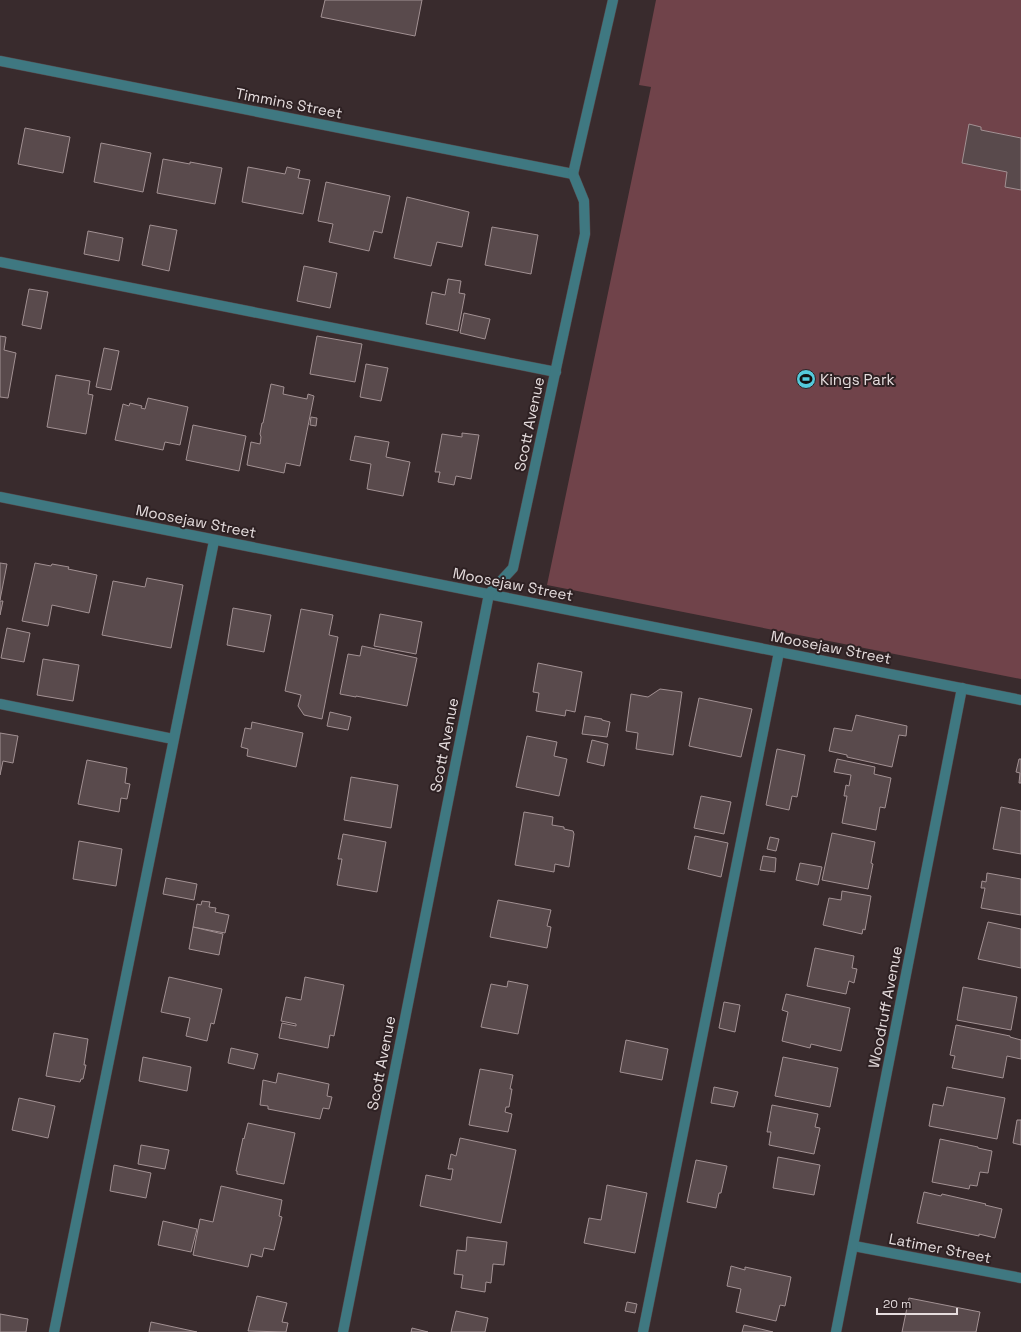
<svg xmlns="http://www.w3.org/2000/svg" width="1021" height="1332" font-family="'Space Grotesk',sans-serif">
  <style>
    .green { fill: #70434a }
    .building { fill: #594a4c; stroke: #a29193 }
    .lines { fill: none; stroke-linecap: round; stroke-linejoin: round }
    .minor-casing { stroke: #554749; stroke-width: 11 }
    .minor { stroke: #3f7881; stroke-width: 10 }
    .labels { text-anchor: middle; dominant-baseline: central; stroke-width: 4; stroke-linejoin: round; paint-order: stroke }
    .street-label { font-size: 15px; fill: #e6ddde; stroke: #2e2123 }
    .poi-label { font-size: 15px; fill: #e6ddde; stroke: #2e2123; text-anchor: start }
  </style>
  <rect width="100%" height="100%" fill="#392b2d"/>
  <polygon class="green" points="656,0 1021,0 1021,679 547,585 651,87 639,85"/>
  <g class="building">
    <polygon points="325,0 422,0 415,36 321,17"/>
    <polygon points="969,124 981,127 981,130 1021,138 1021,190 1005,187 1007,172 962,163"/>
    <polygon points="25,128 70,137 63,173 18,164"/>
    <polygon points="101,143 151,153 143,192 94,182"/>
    <polygon points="163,159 190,164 190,162 222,168 215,204 157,193"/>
    <polygon points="248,167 285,174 287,167 300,170 298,178 310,180 303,214 242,202"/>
    <polygon points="326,182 390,196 382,233 374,231 369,251 329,242 333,224 318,221"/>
    <polygon points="407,197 469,212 462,247 437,242 431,266 394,258"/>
    <polygon points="150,225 177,230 169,271 142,265"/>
    <polygon points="492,227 538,235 531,274 485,265"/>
    <polygon points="88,231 123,238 119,261 84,254"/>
    <polygon points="304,266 337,273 330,308 297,301"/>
    <polygon points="448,279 461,281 459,293 465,294 458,331 426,324 432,292 445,295"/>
    <polygon points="29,289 48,292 41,329 22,325"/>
    <polygon points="464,313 490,319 485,339 460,333"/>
    <polygon points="0,336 6,337 4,350 16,353 8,398 0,397"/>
    <polygon points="317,336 362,344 355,382 310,374"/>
    <polygon points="104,348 119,351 111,390 96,387"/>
    <polygon points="366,364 388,368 381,401 360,397"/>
    <polygon points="56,375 90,381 88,394 93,395 86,434 47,427"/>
    <polygon points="271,384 284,387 283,394 307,399 308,394 314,396 300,466 286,463 284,473 247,465 251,442 260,444 261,437 260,434 262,423 263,423"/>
    <polygon points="148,398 188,407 180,445 165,442 163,450 115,440 123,404 129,406 130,403 142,406 141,408 145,409"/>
    <polygon points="311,417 317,418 316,426 310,425"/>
    <polygon points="193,425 246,436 239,471 186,460"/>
    <polygon points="462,433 479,435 471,479 456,476 454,485 438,482 440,472 435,472 442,434 462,437"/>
    <polygon points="355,436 389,442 386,457 410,462 403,496 367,489 371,464 350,460"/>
    <polygon points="0,563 7,564 0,600"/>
    <polygon points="35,563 51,566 52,564 69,567 68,569 97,575 89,613 52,605 48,626 22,621"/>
    <polygon points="147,578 183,585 171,648 102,635 113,581 145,587"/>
    <polygon points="0,601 3,601 0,615"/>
    <polygon points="233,608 271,615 264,652 227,645"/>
    <polygon points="301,609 333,615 329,635 338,637 322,719 304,715 298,706 301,695 285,691"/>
    <polygon points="380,614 422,622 416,654 374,646"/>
    <polygon points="7,628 30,633 24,662 1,658"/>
    <polygon points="362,646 417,658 407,706 356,696 356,697 340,694 348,654 360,656"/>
    <polygon points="43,659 79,665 73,701 37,695"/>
    <polygon points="538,663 582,672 575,712 566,710 565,716 536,711 539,693 533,692"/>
    <polygon points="660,689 682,692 673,755 636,749 638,733 626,731 631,694 648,697"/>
    <polygon points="699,698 752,709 741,757 689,746"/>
    <polygon points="330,712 351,717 348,730 327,726"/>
    <polygon points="856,715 907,726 906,736 899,735 892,767 847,757 847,755 829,751 834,728 852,731"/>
    <polygon points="585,716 602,719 602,720 610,722 607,737 582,734"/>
    <polygon points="252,722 303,733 296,767 247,756 248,749 241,747 245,728 251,729"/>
    <polygon points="0,733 18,736 13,763 3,761 0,775"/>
    <polygon points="527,736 557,742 554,756 567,759 559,796 516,787"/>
    <polygon points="592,740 608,744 604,766 587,762"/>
    <polygon points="777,749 805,755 797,797 792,796 789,810 766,805"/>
    <polygon points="837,759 875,767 874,774 891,778 885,808 880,807 876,830 842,823 847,796 844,796 846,785 849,786 851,775 834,772"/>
    <polygon points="1019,759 1021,759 1021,783 1019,783 1020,773 1016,772"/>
    <polygon points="87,760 127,768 125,783 130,784 127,799 121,798 119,812 78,804"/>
    <polygon points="351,777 398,785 391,828 344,820"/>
    <polygon points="701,796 731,802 724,834 694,828"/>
    <polygon points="1001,807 1021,811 1021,854 993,849"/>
    <polygon points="524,812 553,817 552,825 564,827 564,829 573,831 574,834 569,867 555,864 554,872 515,865"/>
    <polygon points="832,833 875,842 871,863 873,864 868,889 822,880"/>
    <polygon points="343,834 386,842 377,892 337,885 342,859 338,859"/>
    <polygon points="695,836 728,843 721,877 688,869"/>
    <polygon points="770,837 779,839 776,851 767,849"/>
    <polygon points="79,841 122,849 116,886 73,879"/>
    <polygon points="763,856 776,858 775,872 760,870"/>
    <polygon points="800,863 822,867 818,885 796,880"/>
    <polygon points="987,873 1021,879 1021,915 981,908 985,888 981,888 982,881 986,882"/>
    <polygon points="166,878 197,884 194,900 163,894"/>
    <polygon points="842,891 871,896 865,930 863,929 862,934 823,925 829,898 841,900"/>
    <polygon points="498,900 551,910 547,926 551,927 547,948 490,937"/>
    <polygon points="202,901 210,902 209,907 216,908 215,912 229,915 225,933 193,927 197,904 201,905"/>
    <polygon points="988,922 1021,929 1021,968 978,959"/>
    <polygon points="193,927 223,934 219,955 189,949"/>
    <polygon points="815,948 854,956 852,968 857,969 854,983 849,981 846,994 807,986"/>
    <polygon points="169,977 222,989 214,1024 211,1023 207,1041 186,1036 190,1018 161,1012"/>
    <polygon points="305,977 344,985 334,1036 330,1035 328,1048 279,1038 282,1023 296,1026 296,1024 281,1021 286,997 301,1000"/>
    <polygon points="508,981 528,985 518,1034 481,1027 491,984 507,987"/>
    <polygon points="963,987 1017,997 1011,1030 957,1020"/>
    <polygon points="786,994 850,1008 841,1051 811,1044 810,1048 782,1041 788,1012 782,1010"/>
    <polygon points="724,1002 740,1005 735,1032 719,1028"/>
    <polygon points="956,1025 1010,1036 1010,1037 1021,1040 1021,1059 1007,1056 1003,1078 952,1068 955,1056 950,1055"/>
    <polygon points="54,1033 88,1039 84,1065 86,1065 83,1079 81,1079 80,1082 46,1076"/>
    <polygon points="626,1040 668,1049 662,1080 620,1072"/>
    <polygon points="231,1048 258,1054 254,1069 228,1063"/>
    <polygon points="143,1057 191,1067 187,1091 139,1081"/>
    <polygon points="783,1057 838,1068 830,1107 775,1096"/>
    <polygon points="480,1069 513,1075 510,1089 512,1089 509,1107 506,1107 505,1112 512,1114 508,1132 469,1125"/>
    <polygon points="278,1073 329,1084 327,1096 332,1097 329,1109 323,1108 320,1119 268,1109 268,1106 260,1105 263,1080 276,1083"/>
    <polygon points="714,1087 738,1092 734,1107 711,1103"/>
    <polygon points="947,1087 1005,1098 997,1139 929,1126 933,1104 943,1106"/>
    <polygon points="19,1098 55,1106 48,1138 12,1130"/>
    <polygon points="772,1105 818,1114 815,1127 820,1128 814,1154 769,1145 771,1132 767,1132"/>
    <polygon points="1017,1120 1021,1120 1021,1145 1013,1143"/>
    <polygon points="248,1123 295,1133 284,1184 237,1174 237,1171 236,1171 243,1138 244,1139"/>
    <polygon points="460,1138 516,1150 501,1223 420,1206 426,1175 451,1180 453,1169 448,1169 451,1154 456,1156"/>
    <polygon points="940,1139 978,1147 978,1148 992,1151 988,1173 980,1172 977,1186 970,1185 969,1189 932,1182"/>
    <polygon points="141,1145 169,1150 165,1169 138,1164"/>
    <polygon points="778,1157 820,1165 814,1195 773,1188"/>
    <polygon points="696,1160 727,1166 721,1193 719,1193 716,1208 687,1202"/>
    <polygon points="114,1165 151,1173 146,1198 110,1191"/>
    <polygon points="607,1185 647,1193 635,1253 584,1243 589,1218 601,1220"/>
    <polygon points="221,1186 282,1200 279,1216 282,1217 274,1250 264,1248 262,1257 251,1254 248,1267 193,1255 200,1219 213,1222"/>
    <polygon points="924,1192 941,1196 942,1194 986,1204 985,1205 1002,1209 995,1238 979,1234 979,1236 917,1223"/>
    <polygon points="163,1221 197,1229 191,1252 158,1245"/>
    <polygon points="467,1237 507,1242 504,1265 493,1264 491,1283 486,1282 485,1292 461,1288 463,1275 454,1274 457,1250 466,1251"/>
    <polygon points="731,1266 745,1270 745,1267 791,1277 785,1306 780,1305 776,1321 736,1312 741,1289 727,1286"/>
    <polygon points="257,1296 287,1303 282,1322 288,1323 286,1332 248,1331"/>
    <polygon points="909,1298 980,1312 976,1332 902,1332"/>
    <polygon points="627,1302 637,1304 635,1313 625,1311"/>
    <polygon points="456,1311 488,1318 485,1332 451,1332"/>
    <polygon points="0,1314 28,1319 26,1332 0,1332"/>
    <polygon points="151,1322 197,1332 149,1332"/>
    <polygon points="744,1325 773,1332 742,1332"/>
    <polygon points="412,1328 428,1332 411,1332"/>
  </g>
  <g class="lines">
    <defs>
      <g id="minor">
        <polyline points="0,61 573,174"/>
        <polyline points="573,174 613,0"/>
        <polyline points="0,262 556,372"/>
        <path d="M0 497C340 567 681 632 1021 700"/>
        <polyline points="0,704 173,739"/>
        <polyline points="854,1246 1021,1278"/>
        <polyline points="54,1332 214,541"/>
        <polyline points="343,1332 489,594 513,568 585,234 584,201 573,174"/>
        <polyline points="643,1332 779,652"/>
        <polyline points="836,1332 962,688"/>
      </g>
    </defs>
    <use href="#minor" class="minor-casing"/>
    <use href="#minor" class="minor"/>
  </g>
  <defs>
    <symbol id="stadium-disc" viewBox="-11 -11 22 22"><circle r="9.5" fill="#54cadc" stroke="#2e2123"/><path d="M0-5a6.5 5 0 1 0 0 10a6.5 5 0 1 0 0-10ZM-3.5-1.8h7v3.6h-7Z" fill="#111"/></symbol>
  </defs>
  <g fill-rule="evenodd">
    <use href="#stadium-disc" x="795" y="368" width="22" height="22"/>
  </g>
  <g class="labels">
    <g class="street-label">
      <text transform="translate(289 103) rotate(11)">Timmins Street</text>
      <text transform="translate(529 424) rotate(-78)">Scott Avenue</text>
      <text transform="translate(196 521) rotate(11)">Moosejaw Street</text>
      <text transform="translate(513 584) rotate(11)">Moosejaw Street</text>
      <text transform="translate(831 647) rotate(11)">Moosejaw Street</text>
      <text transform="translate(444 745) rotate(-79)">Scott Avenue</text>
      <text transform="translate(885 1007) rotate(-79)">Woodruff Avenue</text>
      <text transform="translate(381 1063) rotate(-79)">Scott Avenue</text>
      <text transform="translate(940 1248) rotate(11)">Latimer Street</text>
    </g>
    <g class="poi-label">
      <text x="820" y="379">Kings Park</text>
    </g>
  </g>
  <path d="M877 1308v6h80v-6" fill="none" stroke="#e6ddde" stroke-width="2"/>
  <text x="883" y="1308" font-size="12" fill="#e6ddde" stroke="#2e2123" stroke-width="3" paint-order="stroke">20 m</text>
</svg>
